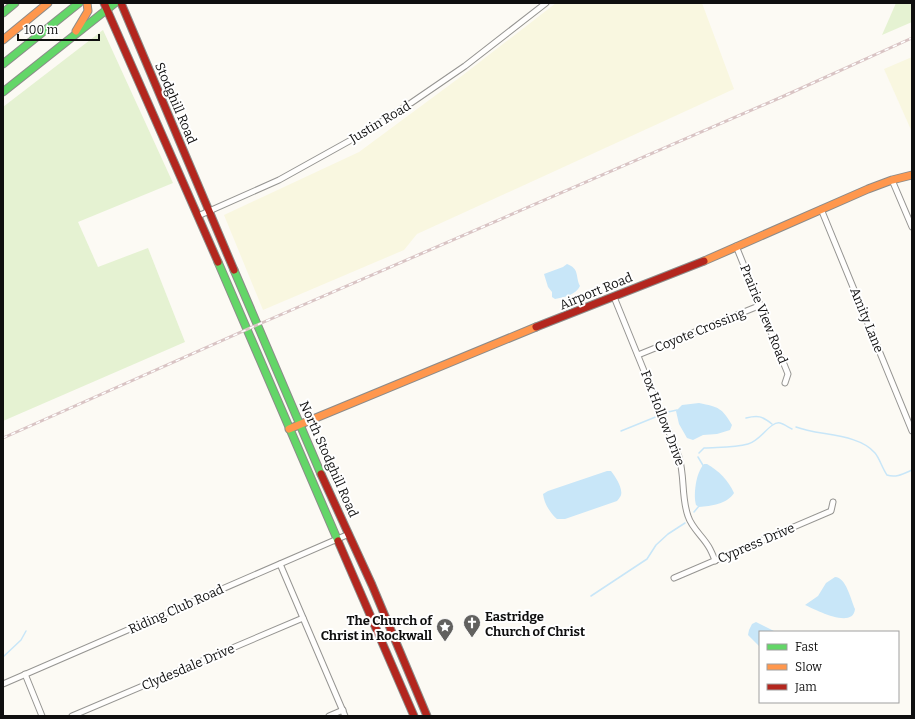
<svg xmlns="http://www.w3.org/2000/svg" width="915" height="719" font-family="Bitter,serif">
  <style>
    .farmland { fill: #f9f7e0 }
    .green { fill: #e5f2d2 }
    .water { fill: #c8e6f8 }
    .lines { fill: none; stroke-linecap: round; stroke-linejoin: round }
    .stream { stroke: #c8e6f8; stroke-width: 1.5 }
    .street-casing { stroke: #969592; stroke-width: 7 }
    .fast-casing { stroke: #8c8b89; stroke-width: 9 }
    .slow-casing { stroke: #8c8b89; stroke-width: 9 }
    .jam-casing { stroke: #8c8b89; stroke-width: 9 }
    .street { stroke: #fffefd; stroke-width: 5 }
    .fast { stroke: #63d668; stroke-width: 7 }
    .slow { stroke: #ff974d; stroke-width: 7 }
    .jam { stroke: #b3261e; stroke-width: 7 }
    .rail-casing { stroke: #d9c4c4; stroke-width: 3 }
    .rail { stroke: #fff; stroke-width: 1.5; stroke-dasharray: 4.5; stroke-linecap: butt }
    .labels { text-anchor: middle; dominant-baseline: central; stroke-width: 4; stroke-linejoin: round; paint-order: stroke }
    .street-label { font-size: 13px; fill: #0f0f0f; stroke: #fff }
    .poi-label { font-size: 13px; font-weight: bold; fill: #0f0f0f; stroke: #fff; text-anchor: start }
  </style>
  <rect width="100%" height="100%" fill="#fcfaf4"/>
  <g class="farmland">
    <polygon points="556,3 702,3 734,89 417,234 404,250 263,310 224,215 359,152 463,75"/>
    <polygon points="912,57 912,132 884,69"/>
  </g>
  <g class="green">
    <polygon points="896,3 912,3 912,22 882,35"/>
    <polygon points="103,30 173,183 78,222 98,267 148,248 185,342 3,421 3,107"/>
  </g>
  <g class="water">
    <path d="M567 264C580 269 575 276 580 286 576 295 564 297 555 299L552 297V292L548 287 544 274 563 267Z"/>
    <path d="M699 403C719 407 722 408 732 425L730 430 717 434 703 435 693 440 687 438 679 424 676 411 682 405Z"/>
    <path d="M704 464H707C719 471 728 480 734 493 727 504 711 506 699 507L696 505C693 495 696 472 704 464Z"/>
    <path d="M607 471H611C615 476 623 488 621 495 621 496 618 500 617 501L565 519H557C550 513 544 503 543 494L548 491Z"/>
    <path d="M835 577C846 577 851 600 855 609 853 630 814 609 805 605L818 596 826 583Z"/>
    <polygon points="756,622 776,632 760,632 760,647 748,635 749,630 752,624"/>
  </g>
  <g class="lines">
    <g class="stream">
      <polyline points="668,412 677,410"/>
      <path d="M746 418C758 415 762 416 772 424"/>
      <path d="M796 427C819 436 858 433 875 453 880 459 882 468 887 475 896 478 903 474 912 470"/>
      <polyline points="621,431 658,416"/>
      <path d="M699 453 704 448C718 447 734 448 748 444 761 441 770 421 780 423 784 424 788 427 792 429"/>
      <polyline points="698,457 704,467"/>
      <polyline points="694,512 699,506"/>
      <polyline points="591,596 647,559 656,545 668,534 685,523"/>
      <polyline points="3,657 21,640 26,631"/>
    </g>
    <defs>
      <g id="street">
        <polyline points="892,180 912,227"/>
        <polyline points="821,209 912,431"/>
        <polyline points="198,216 279,180 360,135 411,103 465,66 546,3"/>
        <polyline points="736,246 788,374 785,383"/>
        <path d="M614 297 679 457C685 477 681 496 688 516 692 529 704 537 710 549 712 553 714 557 715 561"/>
        <polyline points="638,355 761,305"/>
        <polyline points="280,564 345,716"/>
        <polyline points="674,578 831,511 833,502"/>
        <polyline points="25,674 42,716"/>
        <polyline points="3,684 349,534"/>
        <polyline points="72,716 303,618"/>
        <polyline points="329,716 343,710"/>
      </g>
      <g id="fast">
        <polyline points="3,13 15,3"/>
        <polyline points="3,64 79,3"/>
        <polyline points="3,92 115,3"/>
        <polyline points="218,262 338,541"/>
        <polyline points="234,270 321,474"/>
      </g>
      <g id="slow">
        <polyline points="76,31 88,11 87,3"/>
        <polyline points="3,40 48,3"/>
        <polyline points="704,261 868,189 892,180 912,175"/>
        <polyline points="289,429 536,327"/>
      </g>
      <g id="jam">
        <polyline points="104,3 218,262"/>
        <polyline points="121,3 234,270"/>
        <polyline points="536,327 704,261"/>
        <polyline points="321,474 372,585 427,716"/>
        <polyline points="338,541 414,716"/>
      </g>
    </defs>
    <use href="#street" class="street-casing"/>
    <use href="#fast" class="fast-casing"/>
    <use href="#slow" class="slow-casing"/>
    <use href="#jam" class="jam-casing"/>
    <use href="#street" class="street"/>
    <use href="#fast" class="fast"/>
    <use href="#slow" class="slow"/>
    <use href="#jam" class="jam"/>
    <defs>
      <polyline id="rail" points="3,438 257,325 784,96 912,38"/>
    </defs>
    <use href="#rail" class="rail-casing"/>
    <use href="#rail" class="rail"/>
  </g>
  <defs>
    <symbol id="church-pin" viewBox="-11 -11 22 30"><path d="M0 17L-7.5 6A9.5 9.5 0 1 1 7.5 6Z" fill="#62615f" stroke="#fff"/><path d="M-1.2-6h2.4v3.5h3.3v2.4h-3.3V6h-2.4V-.1h-3.3v-2.4h3.3Z" fill="#fff"/></symbol>
    <symbol id="sight-pin" viewBox="-11 -11 22 30"><path d="M0 17L-7.5 6A9.5 9.5 0 1 1 7.5 6Z" fill="#62615f" stroke="#fff"/><path d="M0-6L1.8-2.2L6-1.7L2.9 1.2L3.7 5.4L0 3.3L-3.7 5.4L-2.9 1.2L-6-1.7L-1.8-2.2Z" fill="#fff"/></symbol>
  </defs>
  <g fill-rule="evenodd">
    <use href="#church-pin" x="462" y="613" width="20" height="27"/>
    <use href="#sight-pin" x="435" y="617" width="20" height="27"/>
  </g>
  <g class="labels">
    <g class="street-label">
      <text transform="translate(176 103) rotate(67)">Stodghill Road</text>
      <text transform="translate(380 122) rotate(-31)">Justin Road</text>
      <text transform="translate(596 291) rotate(-22)">Airport Road</text>
      <text transform="translate(764 314) rotate(68)">Prairie View Road</text>
      <text transform="translate(867 320) rotate(68)">Amity Lane</text>
      <text transform="translate(700 330) rotate(-22)">Coyote Crossing</text>
      <text transform="translate(663 418) rotate(69)">Fox Hollow Drive</text>
      <text transform="translate(329 459) rotate(66)">North Stodghill Road</text>
      <text transform="translate(756 543) rotate(-23)">Cypress Drive</text>
      <text transform="translate(176 609) rotate(-24)">Riding Club Road</text>
      <text transform="translate(188 667) rotate(-23)">Clydesdale Drive</text>
    </g>
    <g class="poi-label">
      <text x="485" y="616">Eastridge<tspan x="485" dy="15">Church of Christ</tspan></text>
      <text x="432" y="620" text-anchor="end">The Church of<tspan x="432" dy="15">Christ in Rockwall</tspan></text>
    </g>
  </g>
  <rect width="915" height="719" fill="none" stroke="#0f0f0f" stroke-width="8"/>
  <rect x="759" y="631" width="140" height="72" fill="#ffffff" stroke="#9f9f9f"/>
  <rect x="767" y="644" width="20" height="6" fill="#63d668" stroke="#9f9f9f"/>
  <text x="795" y="651" font-size="12" fill="#0f0f0f">Fast</text>
  <rect x="767" y="664" width="20" height="6" fill="#ff974d" stroke="#9f9f9f"/>
  <text x="795" y="671" font-size="12" fill="#0f0f0f">Slow</text>
  <rect x="767" y="684" width="20" height="6" fill="#b3261e" stroke="#9f9f9f"/>
  <text x="795" y="691" font-size="12" fill="#0f0f0f">Jam</text>
  <path d="M18 34v6h81v-6" fill="none" stroke="#0f0f0f" stroke-width="2"/>
  <text x="24" y="34" font-size="12" fill="#0f0f0f" stroke="#ffffff" stroke-width="3" paint-order="stroke">100 m</text>
</svg>
